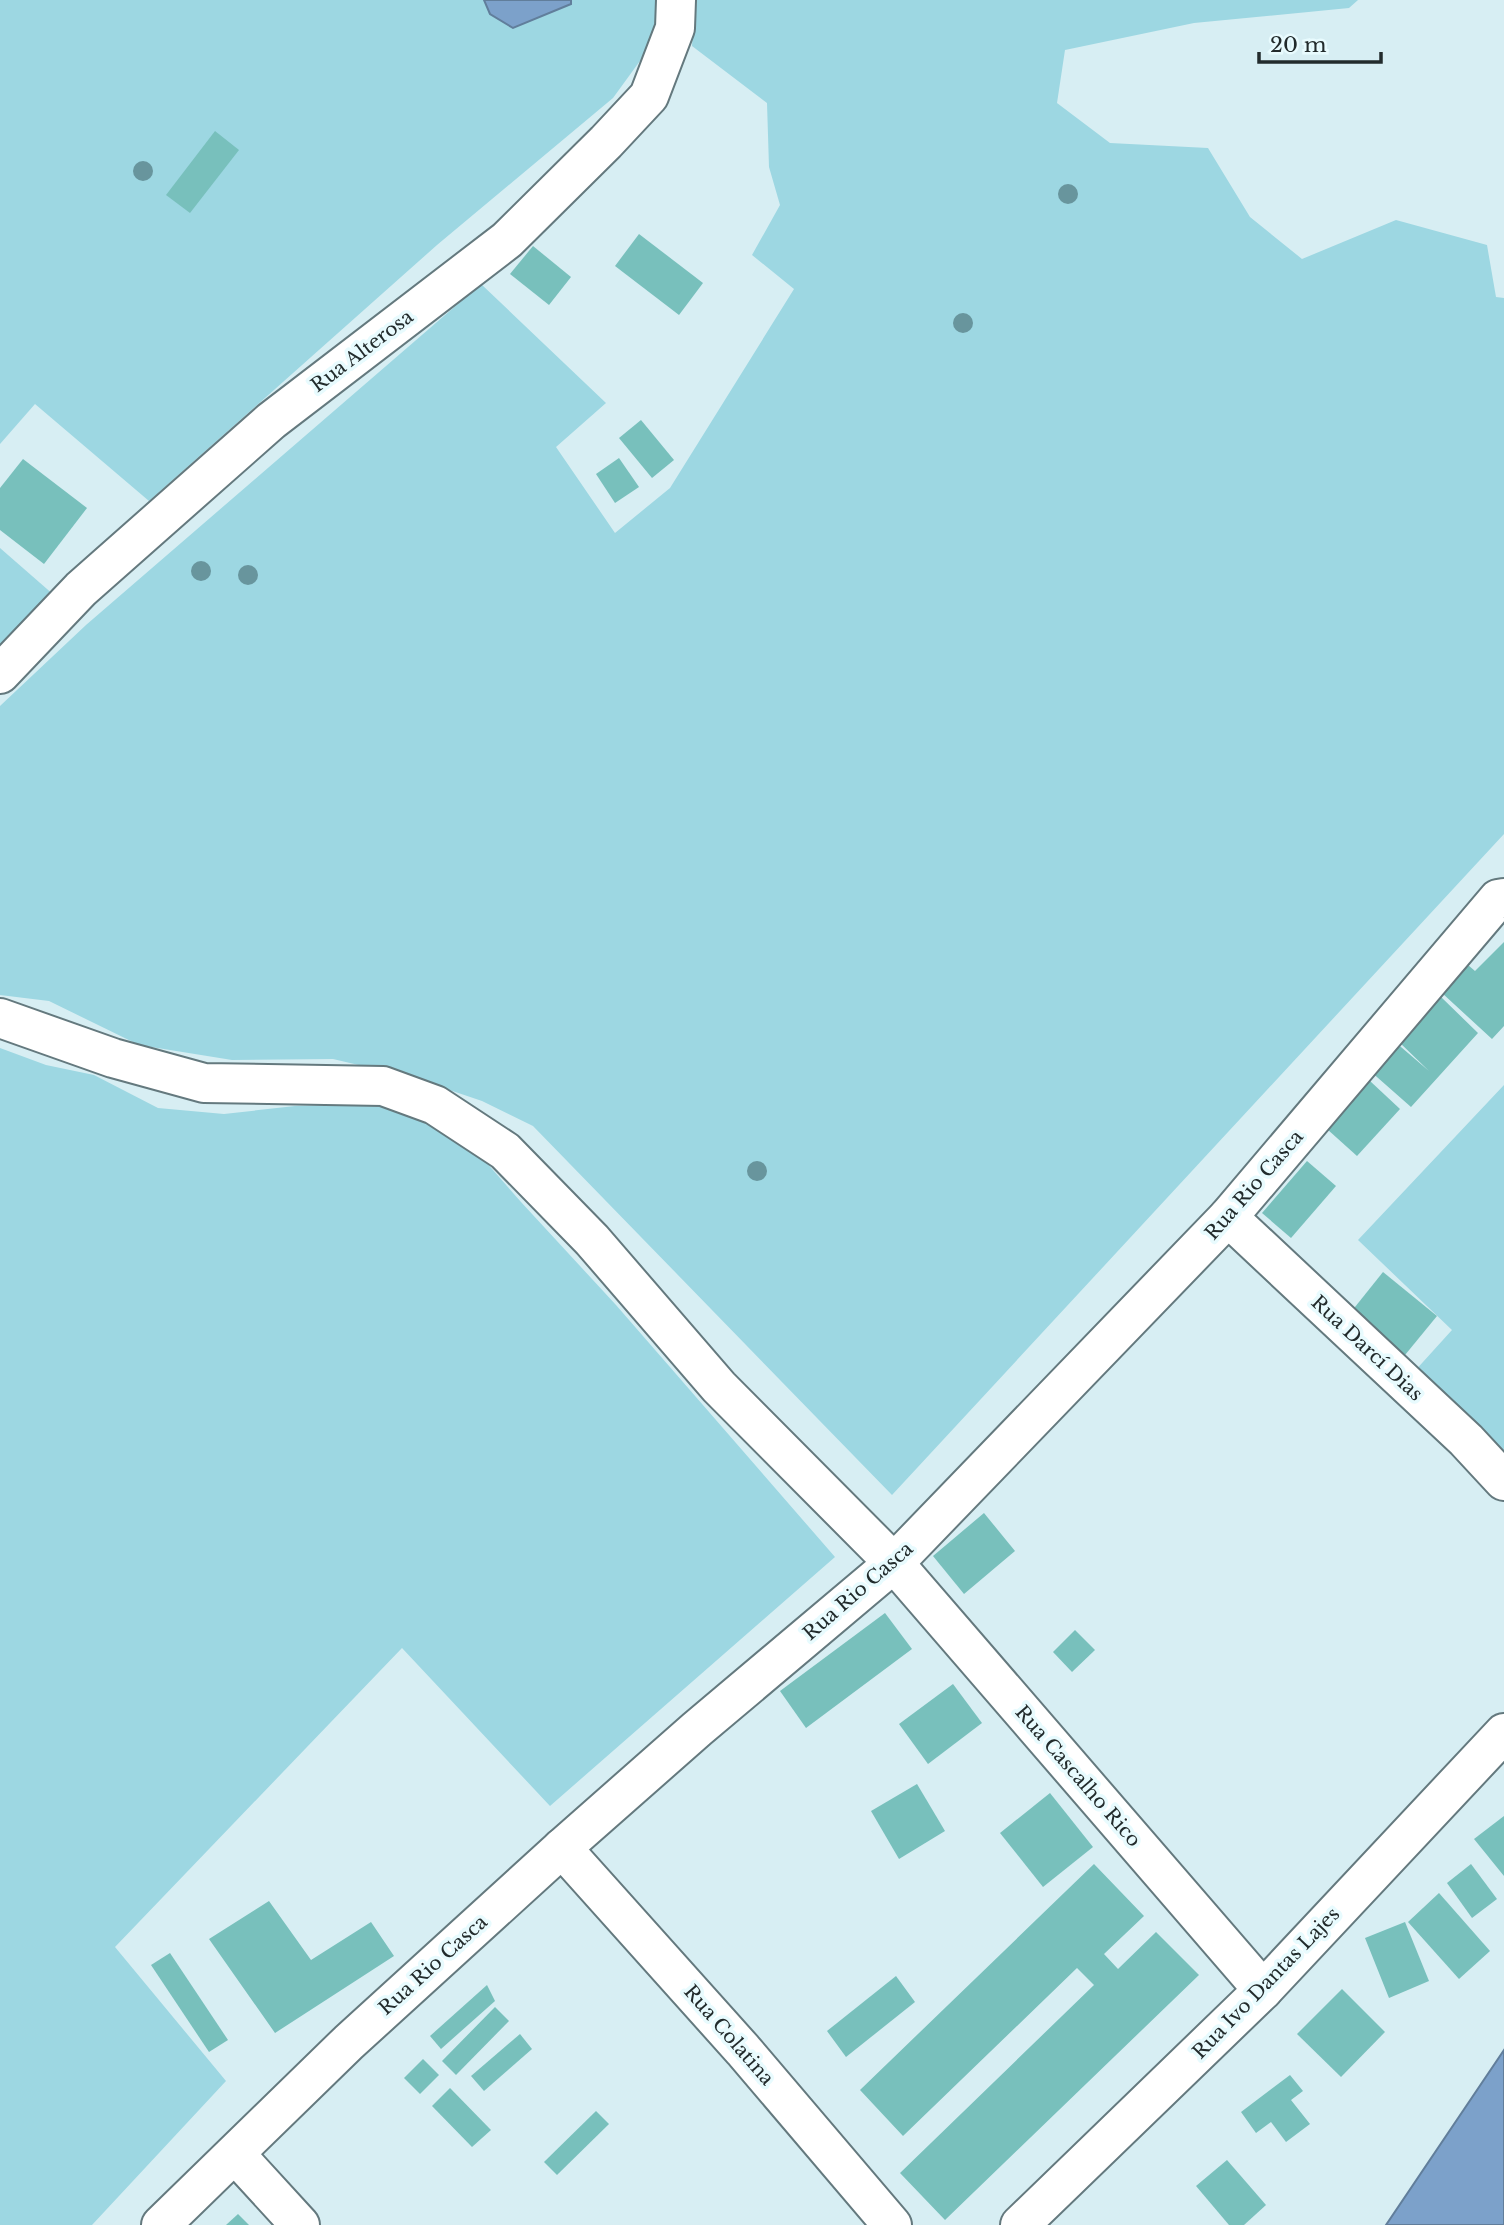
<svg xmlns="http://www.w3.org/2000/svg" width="1504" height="2225" font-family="'Libre Baskerville',serif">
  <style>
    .green { fill: #9dd7e2 }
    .water { fill: #7ca1ca; stroke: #617e9b; stroke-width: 2 }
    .building { fill: #78c0bc }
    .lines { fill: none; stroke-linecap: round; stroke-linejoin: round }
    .minor-casing { stroke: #64797e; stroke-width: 42 }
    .minor { stroke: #fff; stroke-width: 38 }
    .tree { fill: #68959d }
    .labels { text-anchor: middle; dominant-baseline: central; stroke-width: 7; stroke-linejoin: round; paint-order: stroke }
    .street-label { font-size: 19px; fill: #222b2c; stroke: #e8fbfe }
  </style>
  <rect width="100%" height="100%" fill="#d7eef3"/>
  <g class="green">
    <polygon points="0,0 657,0 653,43 613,98 437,245 149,501 35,404 0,444"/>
    <polygon points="695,0 1358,0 1349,8 1194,23 1065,50 1057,103 1110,143 1208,148 1250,217 1302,259 1396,220 1487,245 1496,297 1504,298 1504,834 892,1495 533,1126 482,1101 414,1078 333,1059 232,1060 139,1045 49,1001 0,995 0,706 86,625 481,284 606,403 556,447 615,533 670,488 794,289 752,255 780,205 769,167 767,103 692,46"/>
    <polygon points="0,548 55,596 0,648"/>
    <polygon points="0,1048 46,1065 94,1075 158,1108 224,1114 295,1106 388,1104 472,1146 521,1202 616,1305 835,1557 550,1806 402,1648 115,1947 226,2081 92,2225 0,2225"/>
    <polygon points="1504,1085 1504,1459 1413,1373 1452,1330 1358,1240"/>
  </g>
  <g class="water">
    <polygon points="484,0 571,0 571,4 513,28 490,14"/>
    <polygon points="1504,2050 1504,2225 1386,2225"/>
  </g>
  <g class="building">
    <polygon points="215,131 239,150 190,213 166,195"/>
    <polygon points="639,234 703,283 679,315 615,266"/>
    <polygon points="533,246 571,277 549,305 510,274"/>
    <polygon points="641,420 674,460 652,478 619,438"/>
    <polygon points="619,458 639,487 615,503 596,474"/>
    <polygon points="23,459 87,508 44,564 0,530 0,488"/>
    <polygon points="1504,942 1504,1026 1492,1039 1442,993 1468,965 1475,971"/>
    <polygon points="1440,996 1478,1033 1411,1107 1369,1070 1394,1041 1429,1071 1397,1040"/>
    <polygon points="1370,1081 1400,1109 1357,1156 1327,1129"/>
    <polygon points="1307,1161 1336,1186 1291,1238 1262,1213"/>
    <polygon points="1383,1272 1437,1316 1405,1355 1351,1312"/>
    <polygon points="984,1513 1015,1551 964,1594 933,1556"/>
    <polygon points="885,1613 912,1649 806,1728 780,1691"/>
    <polygon points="1075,1630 1095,1650 1072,1672 1053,1652"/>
    <polygon points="953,1684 982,1723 928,1764 899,1724"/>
    <polygon points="917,1784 945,1831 899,1859 871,1811"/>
    <polygon points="1050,1793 1093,1847 1043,1887 1000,1833"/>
    <polygon points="1504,1816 1504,1876 1474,1839"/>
    <polygon points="1094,1864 1144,1916 1104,1954 1118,1969 1156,1932 1199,1975 945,2220 900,2173 1094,1985 1077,1968 903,2136 860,2090"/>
    <polygon points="1471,1864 1497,1899 1472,1918 1447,1883"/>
    <polygon points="1439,1893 1490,1951 1459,1979 1408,1922"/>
    <polygon points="269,1901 311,1960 371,1922 394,1956 275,2033 209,1939"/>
    <polygon points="1405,1922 1429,1981 1389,1998 1365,1938"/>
    <polygon points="170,1953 228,2040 209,2052 151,1965"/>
    <polygon points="896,1976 915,2002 846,2057 827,2031"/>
    <polygon points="487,1985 495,2001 441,2049 430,2036"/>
    <polygon points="1342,1989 1385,2032 1341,2077 1297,2034"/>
    <polygon points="495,2007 509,2021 456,2075 442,2061"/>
    <polygon points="520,2034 532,2049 484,2091 471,2076"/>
    <polygon points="423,2059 439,2075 420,2094 404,2078"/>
    <polygon points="1290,2075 1303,2091 1291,2100 1310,2124 1286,2142 1271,2122 1256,2133 1241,2112"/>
    <polygon points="450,2088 491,2130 472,2147 432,2106"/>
    <polygon points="596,2111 609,2124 557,2175 544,2162"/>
    <polygon points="1227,2160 1266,2205 1244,2225 1229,2225 1196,2186"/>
    <polygon points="238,2214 249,2225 226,2225"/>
  </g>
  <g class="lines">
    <defs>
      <g id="minor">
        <polyline points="0,674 81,589 271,421 507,240 606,142 649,96 675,28 676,0"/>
        <polyline points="0,1018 113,1058 204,1083 383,1086 435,1105 505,1151 592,1240 719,1387 894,1563 1263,1990"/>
        <polyline points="1228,1217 1466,1440 1504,1481"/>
        <polyline points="562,1848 743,2050 892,2225"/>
        <polyline points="235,2154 300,2225"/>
        <polyline points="161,2225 349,2042 562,1848 697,1729 894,1563 1228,1217 1498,899 1504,898"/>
        <polyline points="1020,2225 1263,1990 1504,1733"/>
      </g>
    </defs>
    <use href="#minor" class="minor-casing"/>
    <use href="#minor" class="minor"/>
  </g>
  <g class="tree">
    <circle cx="143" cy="171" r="10"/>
    <circle cx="1068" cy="194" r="10"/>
    <circle cx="963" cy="323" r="10"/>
    <circle cx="201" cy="571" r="10"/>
    <circle cx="248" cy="575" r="10"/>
    <circle cx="757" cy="1171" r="10"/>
  </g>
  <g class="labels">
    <g class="street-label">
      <text transform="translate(362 351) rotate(-37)">Rua Alterosa</text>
      <text transform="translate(1254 1185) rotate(-49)">Rua Rio Casca</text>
      <text transform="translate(1367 1348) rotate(43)">Rua Darcí Dias</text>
      <text transform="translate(858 1591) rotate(-41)">Rua Rio Casca</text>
      <text transform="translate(1078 1776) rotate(49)">Rua Cascalho Rico</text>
      <text transform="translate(433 1965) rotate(-42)">Rua Rio Casca</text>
      <text transform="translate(1266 1983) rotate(-46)">Rua Ivo Dantas Lajes</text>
      <text transform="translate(729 2035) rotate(49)">Rua Colatina</text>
    </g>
  </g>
  <path d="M1259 52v10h122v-10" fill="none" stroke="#222b2c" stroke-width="3.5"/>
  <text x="1270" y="52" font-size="21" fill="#222b2c" stroke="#e8fbfe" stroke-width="5" paint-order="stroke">20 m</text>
</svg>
